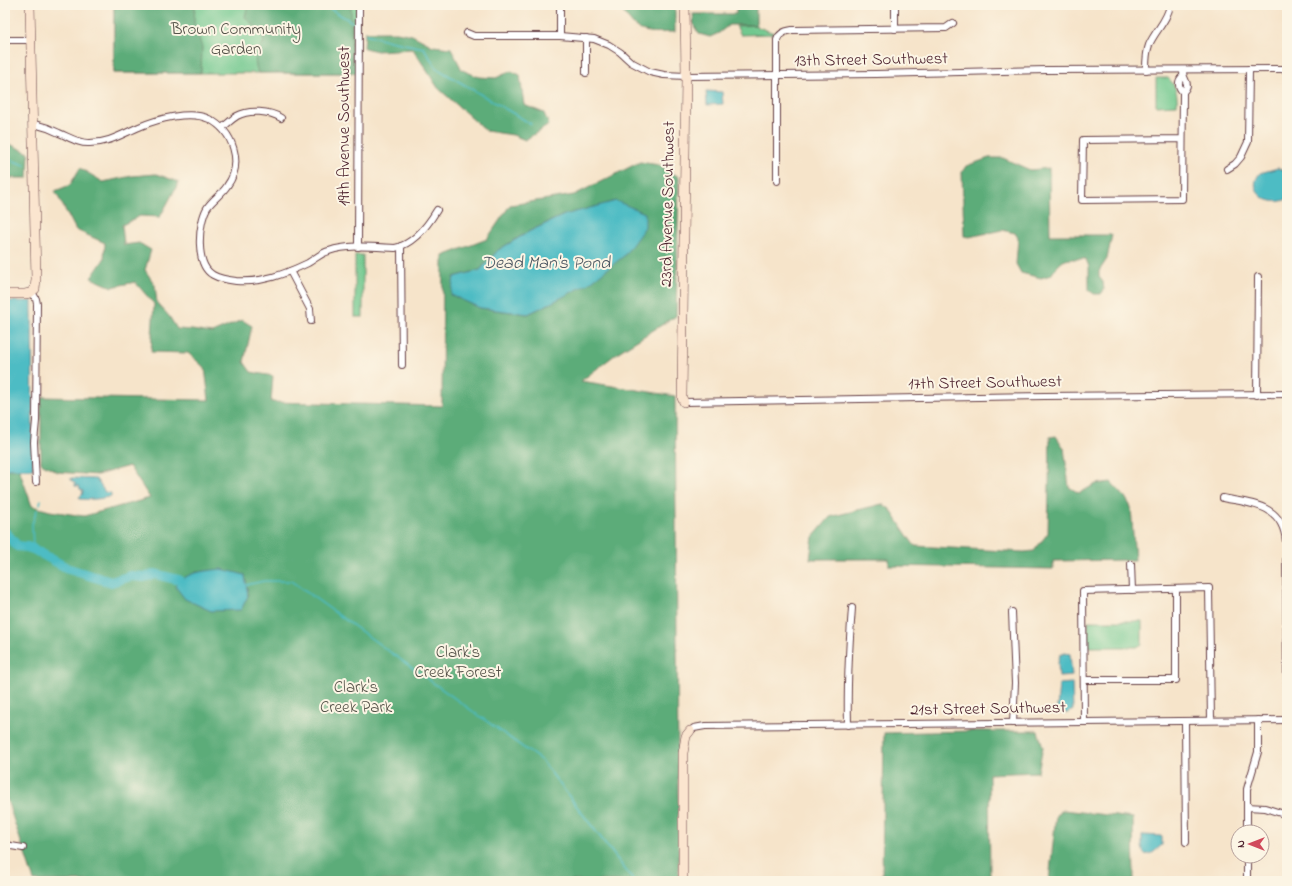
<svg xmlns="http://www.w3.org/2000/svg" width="1292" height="886" font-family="'Indie Flower',sans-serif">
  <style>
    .green { fill: #6fc88e; stroke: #5c745c }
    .forest { fill: #5bac79; stroke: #526652; fill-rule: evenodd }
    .water { fill: #4ebcc4; stroke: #4c6e78 }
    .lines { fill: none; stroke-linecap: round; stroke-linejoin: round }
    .stream { stroke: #4ebcc4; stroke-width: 1.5 }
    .river { stroke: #4ebcc4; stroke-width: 10 }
    .street-casing { stroke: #643d43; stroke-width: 8 }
    .secondary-casing { stroke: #643d43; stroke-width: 10 }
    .street { stroke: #fff; stroke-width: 6 }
    .secondary { stroke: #fbe5cf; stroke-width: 9 }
    .labels { text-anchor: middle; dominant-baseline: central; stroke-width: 4; stroke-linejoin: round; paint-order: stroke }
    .park-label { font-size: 17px; fill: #555249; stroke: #fcf5e5 }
    .street-label { font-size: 17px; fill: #4a1f2b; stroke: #fcf5e5 }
    .water-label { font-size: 18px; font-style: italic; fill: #4b5661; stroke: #fcf5e5 }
  </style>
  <rect width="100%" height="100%" fill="#fcf5e5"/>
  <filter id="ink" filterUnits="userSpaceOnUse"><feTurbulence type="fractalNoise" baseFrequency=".025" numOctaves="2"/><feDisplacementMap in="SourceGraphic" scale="8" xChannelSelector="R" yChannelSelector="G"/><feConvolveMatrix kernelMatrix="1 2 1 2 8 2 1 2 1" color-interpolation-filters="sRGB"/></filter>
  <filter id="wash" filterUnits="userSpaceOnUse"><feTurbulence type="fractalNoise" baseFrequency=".012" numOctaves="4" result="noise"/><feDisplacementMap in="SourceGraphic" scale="16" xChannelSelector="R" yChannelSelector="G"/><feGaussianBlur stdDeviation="0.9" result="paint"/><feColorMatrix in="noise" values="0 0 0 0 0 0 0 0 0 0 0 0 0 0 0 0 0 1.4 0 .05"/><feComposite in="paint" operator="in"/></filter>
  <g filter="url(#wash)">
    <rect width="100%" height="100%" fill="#f6e4ca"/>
    <g class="green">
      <polygon points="114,5 359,5 358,73 114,73"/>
      <polygon points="757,25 758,27 774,33 773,34 741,35 736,26"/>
      <path d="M1156 78H1168C1176 85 1178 95 1177 105L1156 106Z"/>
      <rect x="355" y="255" width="8" height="62"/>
      <polygon points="1088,621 1142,621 1142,644 1137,647 1088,647"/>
    </g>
    <g class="forest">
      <polygon points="114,5 195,5 194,23 202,47 201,73 114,73"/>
      <path d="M248 5H351L352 73H258C253 58 255 55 264 42L260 30 253 25 245 17Z"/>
      <path d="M617 5H640L675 8V32C663 32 646 35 636 27 631 24 623 11 617 5Z"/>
      <polygon points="736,5 756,5 756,25 729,25 719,33 710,37 699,34 694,26 693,14 736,14"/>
      <polygon points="365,32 397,32 412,35 433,46 451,48 462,70 479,77 496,78 511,71 520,75 524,105 544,113 549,125 525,140 513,135 486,131 438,88 413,49 377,51 364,48"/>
      <polygon points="5,142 29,153 28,178 5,178"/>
      <path d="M989 158H1003L1030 170 1049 168 1050 235H1112L1107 259 1099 271V277L1103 282 1104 290 1101 294H1094L1089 290V267L1086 259C1064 259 1064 257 1051 275L1041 278 1021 273 1016 264 1018 238 1015 233 1002 230 969 237 964 236 962 172 966 166Z"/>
      <path d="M640 162 659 165 679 177 676 316 620 351 581 381 675 396 679 881H34L5 794V469H19L32 506 50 511 84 516 150 498 129 466 97 475 58 472 41 463V397L209 400 205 368 188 353 151 352 154 304 135 282 112 287 91 278 104 259 105 243 76 230 55 191 70 185 80 168 103 182 132 176 156 174 179 182 160 217 140 216 122 225 124 245 139 243 151 250 145 270 155 285 157 303 169 316 177 329 192 330 212 333 242 320 252 326 244 362 251 372 273 376 271 402 442 406 443 256 487 239 510 205 574 195ZM564 215 553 302 528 314 480 308 454 277 480 270 498 250 530 231ZM195 572 245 575 248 596Z"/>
      <polygon points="1056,436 1064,448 1069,487 1079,493 1096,484 1111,482 1125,497 1131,507 1135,560 1053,561 1053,569 889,566 889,559 810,559 813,537 830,517 882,504 890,509 907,535 915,546 1024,552 1034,551 1048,533 1050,437"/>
      <polygon points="972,731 1038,731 1043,747 1038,772 989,774 990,881 882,881 884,733"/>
      <polygon points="1063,810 1133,818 1134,881 1049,881 1056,815"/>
    </g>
    <g class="water">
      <polygon points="706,91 722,92 723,104 707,105"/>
      <path d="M1278 168 1287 171V199C1269 208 1245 191 1260 173Z"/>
      <polygon points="616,201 645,213 645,227 624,256 588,284 553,302 528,314 480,308 451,295 454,277 480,270 498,250 530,231 564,215"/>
      <polygon points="5,301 32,301 33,469 5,469"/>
      <path d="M71 478 96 479 105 492 111 493V496C104 499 88 500 80 499L79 497 82 495 83 491 80 489 79 486H75V483L71 480Z"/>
      <path d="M222 569 245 575 248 596 241 610 211 611 185 599 175 586C187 571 205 571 222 569Z"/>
      <polygon points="1065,653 1070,654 1072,676 1059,677 1058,663 1060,655"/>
      <polygon points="1072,683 1073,710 1068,713 1059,713 1057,708 1059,684"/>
      <path d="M1143 835 1161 836 1162 837V845C1156 849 1153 856 1144 854L1142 847V836Z"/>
    </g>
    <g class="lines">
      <g class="stream">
        <polyline points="324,5 352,22"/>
        <polyline points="366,34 390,41 424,48 436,68 531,124"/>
        <polyline points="5,158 25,165"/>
        <polyline points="40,504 41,500"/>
        <polyline points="33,549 32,524 37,510"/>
        <polyline points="246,585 264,581 291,581 542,761 634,881"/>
      </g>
      <polyline class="river" points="5,539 7,534 17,546 27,547 33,549 69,569 111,582 131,576 144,577 155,574 179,580"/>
    </g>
  </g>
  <g filter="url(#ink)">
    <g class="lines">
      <defs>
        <g id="street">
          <polyline points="560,5 560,36"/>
          <polyline points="895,5 895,29"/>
          <polyline points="467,33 474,36 560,36 594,39 609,45 620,52 631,62 650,72 664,75 686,76 876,74 1047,70 1287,69"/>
          <polyline points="586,38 586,73"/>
          <polyline points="5,40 31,40"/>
          <path d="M1146 70C1146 61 1146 53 1149 45 1155 31 1168 20 1170 5"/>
          <path d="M1183 92C1192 83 1183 81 1183 72"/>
          <path d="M34 124C43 126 51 129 59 133 69 137 79 144 90 143 109 143 122 134 139 127 157 119 190 110 209 119 233 131 244 163 227 186 222 194 212 200 207 208 198 224 195 265 213 275 220 279 228 280 236 281 262 283 285 274 308 263 315 259 321 253 329 251 349 244 374 247 395 248 413 244 428 225 437 210"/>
          <path d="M222 128C227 124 232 119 237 116 249 109 270 111 281 118"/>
          <path d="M1182 139 1083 140 1082 200 1182 199 1183 92C1178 87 1177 81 1183 76"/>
          <polyline points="1227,169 1235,164 1241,157 1248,142 1249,69"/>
          <path d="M777 181V40C779 33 785 31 792 30L946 28 953 23"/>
          <polyline points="401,246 402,365"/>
          <polyline points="358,247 359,5"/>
          <polyline points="290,271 310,309 311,321"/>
          <polyline points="32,292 36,299 37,304 36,421 34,442 36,482"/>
          <polyline points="1257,395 1258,277"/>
          <polyline points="684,402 1045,396 1287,394"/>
          <path d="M1223 498C1252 504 1283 504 1286 542L1287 687"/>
          <polyline points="1131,564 1132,590"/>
          <polyline points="1012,612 1015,683 1013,723"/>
          <polyline points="1084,680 1176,680 1176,589"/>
          <polyline points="1185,721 1186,842"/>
          <polyline points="1084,722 1083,591 1209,588 1211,720"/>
          <path d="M848 725C847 686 849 647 852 608"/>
          <polyline points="690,731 694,728 705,726 1287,720"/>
          <polyline points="1247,807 1265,808 1287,815"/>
          <polyline points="1247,832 1247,789 1258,752 1258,720"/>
          <polyline points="5,845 23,848"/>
          <polyline points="1247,856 1247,881"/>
        </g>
        <g id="secondary">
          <polyline points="5,294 25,294 30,293 35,289 36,279 30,5"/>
          <polyline points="684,402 682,398 686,76 685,5"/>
          <polyline points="683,881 683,753 686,736 690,731"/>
        </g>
      </defs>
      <use href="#street" class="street-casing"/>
      <use href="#secondary" class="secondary-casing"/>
      <use href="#street" class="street"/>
      <use href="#secondary" class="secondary"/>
    </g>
  </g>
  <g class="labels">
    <g class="park-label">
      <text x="236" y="29">Brown Community<tspan x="236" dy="20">Garden</tspan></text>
      <text x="458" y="652">Clark's<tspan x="458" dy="20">Creek Forest</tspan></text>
      <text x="356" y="687">Clark's<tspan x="356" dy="20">Creek Park</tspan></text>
    </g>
    <g class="street-label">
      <text transform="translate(871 60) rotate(-1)">13th Street Southwest</text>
      <text transform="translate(344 126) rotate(-90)">19th Avenue Southwest</text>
      <text transform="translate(668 204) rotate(-89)">23rd Avenue Southwest</text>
      <text transform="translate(985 383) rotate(-1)">17th Street Southwest</text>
      <text transform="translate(988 709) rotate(-1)">21st Street Southwest</text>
    </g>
    <g class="water-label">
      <text x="546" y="264">Dead Man's Pond</text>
    </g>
  </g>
  <rect width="1292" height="886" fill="none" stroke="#fcf5e5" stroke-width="20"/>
  <g transform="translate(1250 844) rotate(270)"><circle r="19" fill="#fcf5e5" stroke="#b59f9b"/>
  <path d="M0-3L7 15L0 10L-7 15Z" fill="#d1495b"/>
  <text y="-6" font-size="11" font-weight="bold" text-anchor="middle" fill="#4a1f2b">N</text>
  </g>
</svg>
